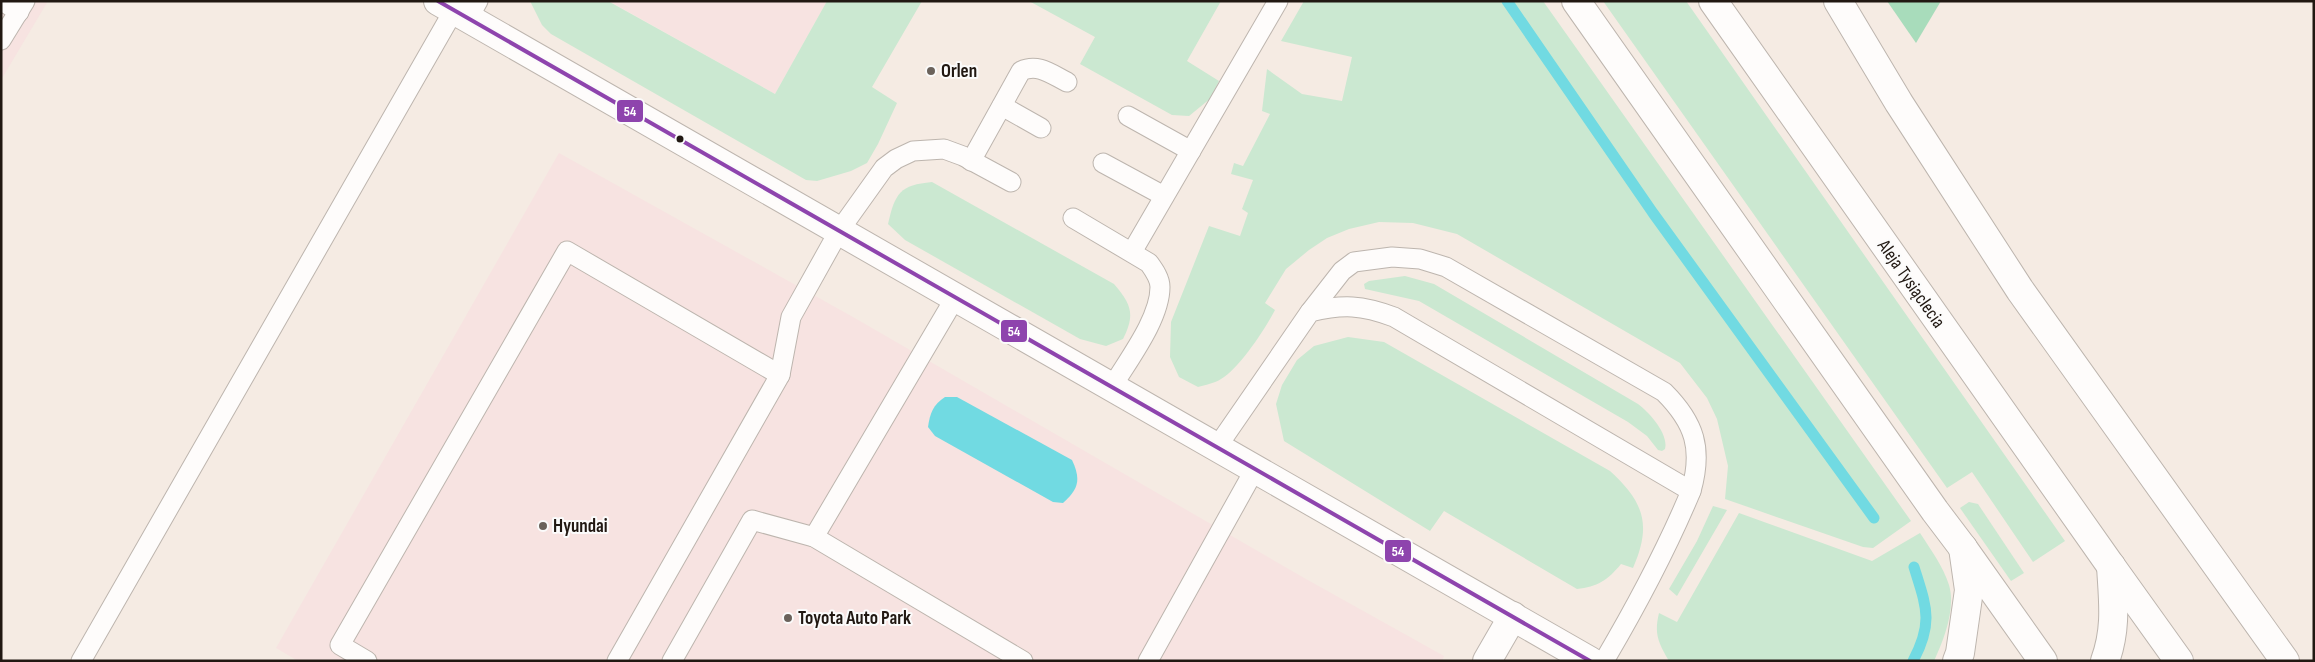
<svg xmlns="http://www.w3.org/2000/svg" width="2315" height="662" font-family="'Sofia Sans Condensed',sans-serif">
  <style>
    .commercial { fill: #f7e3e1 }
    .green { fill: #cbe8d1 }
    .forest { fill: #a8dcbb }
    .water { fill: #71dae2 }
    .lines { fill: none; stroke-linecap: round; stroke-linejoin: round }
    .stream { stroke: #71dae2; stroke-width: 11 }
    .lane-casing { stroke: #bdb5ae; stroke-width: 21 }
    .street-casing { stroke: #bdb5ae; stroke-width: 30 }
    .secondary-casing { stroke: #bdb5ae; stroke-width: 30 }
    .primary-casing { stroke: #bdb5ae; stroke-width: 30 }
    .highway-casing { stroke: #bdb5ae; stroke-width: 30 }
    .lane { stroke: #fefcfb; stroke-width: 19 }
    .street { stroke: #fefcfb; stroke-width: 28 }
    .secondary { stroke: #fefcfb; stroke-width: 28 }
    .primary { stroke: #fefcfb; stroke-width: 28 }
    .highway { stroke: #fefcfb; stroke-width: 28 }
    .bus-1-casing { stroke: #fbfbfb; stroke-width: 8 }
    .bus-1 { stroke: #8e44ad; stroke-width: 4 }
    .poi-dot { fill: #6b625b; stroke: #fbfbfb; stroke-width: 2 }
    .bus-dot { fill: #211812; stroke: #fbfbfb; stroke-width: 2 }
    .labels { text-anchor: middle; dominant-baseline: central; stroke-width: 4; stroke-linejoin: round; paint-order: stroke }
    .poi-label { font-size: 19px; font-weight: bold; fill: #211812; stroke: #fbfbfb; text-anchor: start }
    .street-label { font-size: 19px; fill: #211812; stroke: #fbfbfb }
    .line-badge { stroke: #fbfbfb; stroke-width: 2 }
    .badge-label { font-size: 14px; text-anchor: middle; font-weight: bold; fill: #fff }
  </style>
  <rect width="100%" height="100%" fill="#f5ebe3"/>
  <g class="commercial">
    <polygon points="1,1 48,1 1,80"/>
    <polygon points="609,1 827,1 775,94"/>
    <polygon points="559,153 853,317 1306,579 1444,656 1442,661 298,661 276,648"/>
  </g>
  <g class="green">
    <polygon points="530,1 608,1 775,94 827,1 922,1 872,87 897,103 878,144 867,163 851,171 817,181 806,180 551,34 542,25"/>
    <polygon points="1029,1 1221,1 1187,61 1219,81 1211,98 1189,116 1172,115 1080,64 1095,37"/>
    <path d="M1304 1H1543L1911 521 1873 548 1863 547 1725 499 1728 466 1717 419 1707 398 1680 363 1457 234 1413 223 1379 222 1349 229 1327 238 1309 250 1286 269 1265 303 1275 310C1265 329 1239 369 1221 379 1215 383 1205 385 1198 387L1179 377 1170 357 1171 322 1209 226 1240 236 1248 213 1242 209 1253 180 1231 174 1234 163 1243 166 1270 114 1262 111 1267 69 1302 94 1342 101 1352 57 1281 41Z"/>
    <polygon points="1603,1 1686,1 2065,541 2033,562 1972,472 1947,488"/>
    <path d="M932 182 1114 284C1132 305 1135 315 1123 339L1106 346 1080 339 905 240 888 224C895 193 900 185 932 182Z"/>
    <path d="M1405 276 1434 284 1638 404C1649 412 1669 434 1665 449L1662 451 1658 450 1647 436 1628 422 1419 301 1365 289 1364 284 1369 281Z"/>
    <path d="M1348 337 1384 342 1610 471C1644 502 1652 525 1633 568L1621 564C1608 580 1597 587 1577 589L1444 511 1430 531 1284 441 1276 404 1282 385 1297 360 1314 346Z"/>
    <polygon points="1969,502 1978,504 2024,573 2011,581 1960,508"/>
    <polygon points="1713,506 1727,510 1677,596 1669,589 1697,541"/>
    <path d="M1739 513 1872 561 1920 533C1931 550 1943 566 1949 585 1956 608 1944 640 1934 661H1669C1658 642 1654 634 1659 613L1677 622Z"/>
  </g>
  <polygon class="forest" points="1887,1 1941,1 1916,43"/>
  <path class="water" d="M945 397H957L1072 460C1081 479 1079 489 1063 503L1053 502 935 436 928 427C930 413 933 405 945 397Z"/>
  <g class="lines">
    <g class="stream">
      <polyline points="1507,1 1653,213 1874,518"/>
      <path d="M1913 661C1934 622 1926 606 1914 567"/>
    </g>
    <defs>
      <g id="lane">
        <polyline points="2,1 19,12"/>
        <polyline points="468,19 478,1"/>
        <polyline points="1,40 25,1"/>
        <polyline points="1002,106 1041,128"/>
        <polyline points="1128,116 1191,151"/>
        <path d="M971 161 1021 71C1038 63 1051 74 1067 82"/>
        <polyline points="1103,163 1164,196"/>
        <path d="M1073 218 1149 263C1154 270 1160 278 1160 287 1160 319 1128 360 1112 387"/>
        <polyline points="1132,252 1278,1"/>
        <path d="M1310 312 1342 271 1354 262 1392 257 1420 259 1446 267 1664 392C1695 423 1703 449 1691 491"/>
        <polyline points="780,375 791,317 839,231 884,168 896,159 913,151 944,149 963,156 1011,182"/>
        <path d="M1217 447 1310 312C1343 304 1362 305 1394 317L1691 491C1666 551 1637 605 1604 661"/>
        <polyline points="814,537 955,298"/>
        <polyline points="81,661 454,10"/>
        <polyline points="367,661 340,645 567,251 780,375 617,661"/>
        <polyline points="672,661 752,520 814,537 1023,661"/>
        <polyline points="1148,661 1255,469"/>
      </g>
      <polyline id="street" points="1838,1 1899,103 2020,290 2285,661"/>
      <g id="secondary">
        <polyline points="438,1 1590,661"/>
        <polyline points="1487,661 1513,616"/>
        <polyline points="1957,661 1960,653 1969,590 1963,548"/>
        <path d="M2105 661C2117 628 2113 601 2111 566"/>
      </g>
      <g id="primary">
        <polyline points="1576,1 1935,511 1963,548"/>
        <polyline points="1713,1 2111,566"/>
      </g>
      <g id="highway">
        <polyline points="1963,548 2043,661"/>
        <polyline points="2111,566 2179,661"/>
      </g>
    </defs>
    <use href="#lane" class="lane-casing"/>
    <use href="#street" class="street-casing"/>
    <use href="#secondary" class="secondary-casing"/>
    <use href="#primary" class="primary-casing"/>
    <use href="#highway" class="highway-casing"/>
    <use href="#lane" class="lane"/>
    <use href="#street" class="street"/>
    <use href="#secondary" class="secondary"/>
    <use href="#primary" class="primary"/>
    <use href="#highway" class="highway"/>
    <defs>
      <polyline id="bus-1" points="438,1 1590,661"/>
    </defs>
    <use href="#bus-1" class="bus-1-casing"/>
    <use href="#bus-1" class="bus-1"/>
  </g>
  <g class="poi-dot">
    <circle cx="931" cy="71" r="5"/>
    <circle cx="543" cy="526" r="5"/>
    <circle cx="788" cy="618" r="5"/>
  </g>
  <circle class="bus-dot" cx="680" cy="139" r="4.5"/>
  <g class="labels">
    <g class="poi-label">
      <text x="941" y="71">Orlen</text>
      <text x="553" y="526">Hyundai</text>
      <text x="798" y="618">Toyota Auto Park</text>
    </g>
    <g class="street-label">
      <text transform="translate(1911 284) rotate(55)">Aleja Tysiąclecia</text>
    </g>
  </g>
  <g class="line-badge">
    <rect x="616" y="99" width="28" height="24" rx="5" fill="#8e44ad"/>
    <rect x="1000" y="319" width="28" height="24" rx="5" fill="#8e44ad"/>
    <rect x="1384" y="539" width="28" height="24" rx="5" fill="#8e44ad"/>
  </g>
  <g class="badge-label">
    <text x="630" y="116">54</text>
    <text x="1014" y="336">54</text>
    <text x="1398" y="556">54</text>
  </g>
  <rect width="2315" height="662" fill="none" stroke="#211812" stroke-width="5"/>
</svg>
